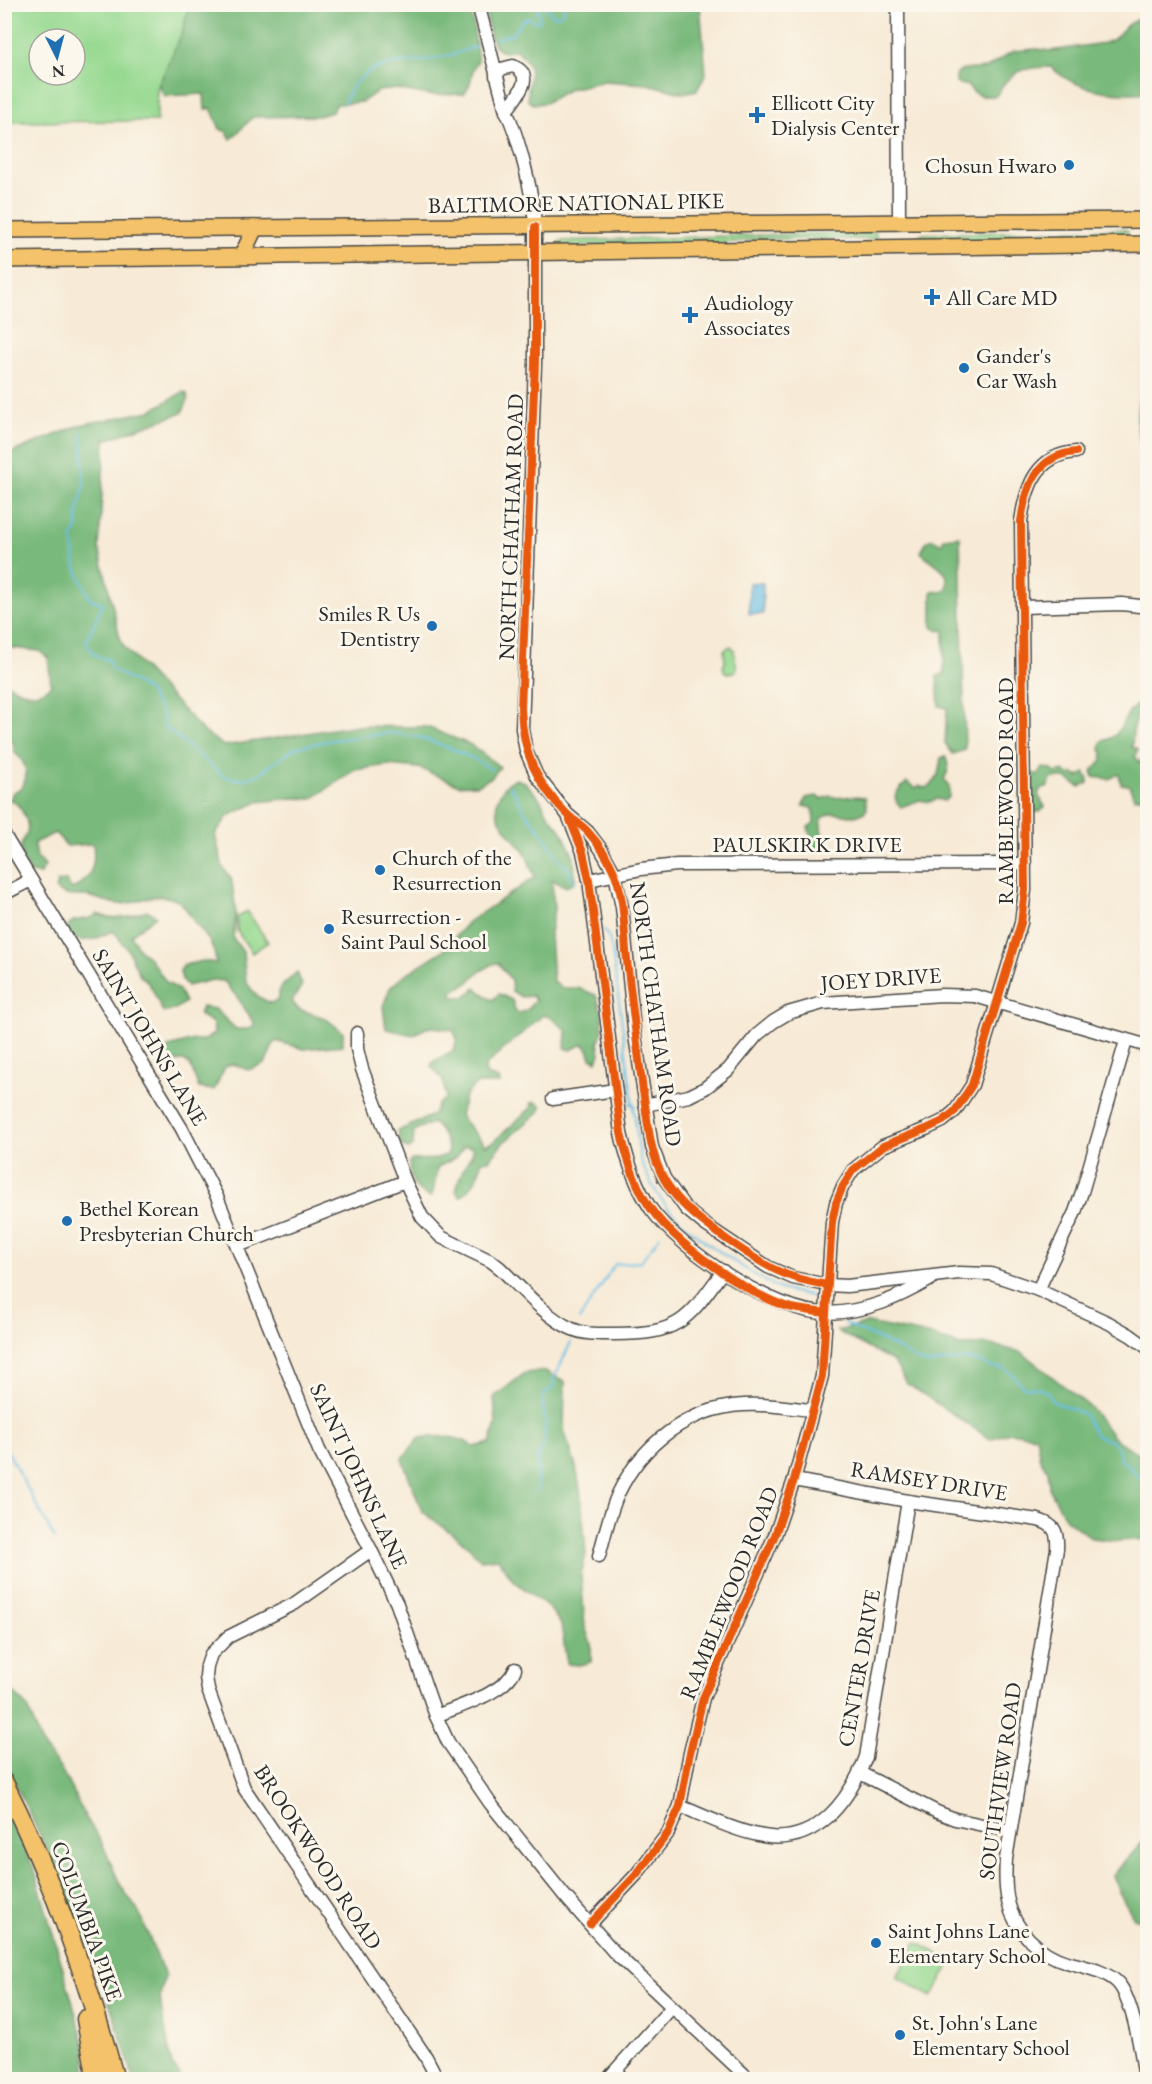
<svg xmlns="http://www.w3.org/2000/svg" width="1152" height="2084" font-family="'EB Garamond',serif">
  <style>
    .green { fill: #97d991; stroke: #61825e; stroke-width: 1.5; fill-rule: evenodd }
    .forest { fill: #79b97b; stroke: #527253; stroke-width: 1.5; fill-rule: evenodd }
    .water { fill: #67bde4; stroke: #497488; stroke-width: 1.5 }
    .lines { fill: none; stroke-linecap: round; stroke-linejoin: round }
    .stream { stroke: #67bde4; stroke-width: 2 }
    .minor-casing { stroke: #4a4845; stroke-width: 15 }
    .major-casing { stroke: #4a4845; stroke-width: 18 }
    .highway-casing { stroke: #4a4845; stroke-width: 21 }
    .minor { stroke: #fff; stroke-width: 12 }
    .major { stroke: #f3c26a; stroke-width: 15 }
    .highway { stroke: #f3c26a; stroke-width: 18 }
    .cycleway-casing { stroke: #fbf7ec; stroke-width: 11 }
    .cycleway { stroke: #e8590c; stroke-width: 8 }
    .poi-dot { fill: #1f6fb2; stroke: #fbf7ec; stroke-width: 2 }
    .labels { text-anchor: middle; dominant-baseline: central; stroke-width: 6; stroke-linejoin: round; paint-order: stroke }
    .poi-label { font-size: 22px; fill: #2b2b2b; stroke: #fbf7ec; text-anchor: start }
    .street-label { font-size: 22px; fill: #2b2b2b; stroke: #fbf7ec }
  </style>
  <rect width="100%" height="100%" fill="#fbf7ec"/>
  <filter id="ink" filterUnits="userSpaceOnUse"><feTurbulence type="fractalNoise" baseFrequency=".0167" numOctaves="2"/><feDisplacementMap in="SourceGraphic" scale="12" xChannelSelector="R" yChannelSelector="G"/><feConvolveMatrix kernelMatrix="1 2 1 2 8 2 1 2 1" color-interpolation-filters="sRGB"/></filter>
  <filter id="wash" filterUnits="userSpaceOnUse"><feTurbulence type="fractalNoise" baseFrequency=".008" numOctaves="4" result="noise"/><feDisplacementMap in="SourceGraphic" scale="24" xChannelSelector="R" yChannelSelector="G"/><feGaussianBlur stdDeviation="1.35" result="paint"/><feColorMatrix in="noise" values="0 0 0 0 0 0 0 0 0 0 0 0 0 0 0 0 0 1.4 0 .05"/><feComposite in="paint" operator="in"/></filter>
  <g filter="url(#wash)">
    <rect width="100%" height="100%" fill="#f7ead6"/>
    <g class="green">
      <path d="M4 5H189L183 31 157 89V121L5 122ZM39 39H75V75H39Z"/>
      <polygon points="1124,229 1128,231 1127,234 1120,236 1050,236 922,242 916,240 916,237 923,234"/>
      <polygon points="876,232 876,239 761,239 713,244 559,246 559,241"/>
      <polygon points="731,646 734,649 737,670 734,672 727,673 724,671 723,666 725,663 724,650"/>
      <polygon points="247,911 268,942 252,953 237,931 237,918"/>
      <polygon points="916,1942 952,1961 932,1997 897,1977"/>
    </g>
    <g class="forest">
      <path d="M189 4 467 5 473 21 478 61C468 72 476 79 464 94L429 95 396 89 378 91 362 102 337 104 332 112 319 116 253 117 231 139 227 132 220 129 211 108 205 110 204 94 164 96 159 84 183 31Z"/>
      <path d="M1144 4 1148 5 1147 92C1114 95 1076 91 1051 67 1024 67 1009 71 996 96 984 97 976 97 968 86L956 83V74L962 70 987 68 1013 51 1037 49 1050 51 1104 43 1114 39 1128 24 1138 19 1141 8Z"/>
      <path d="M486 5H700L706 74 697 90 682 93 647 84 605 81 569 89 545 103 534 104 528 101C526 78 539 69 516 50 511 51 506 53 501 51 488 47 487 16 486 5Z"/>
      <path d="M183 392 187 393 188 400 182 413 105 440 99 548 120 638 125 648 203 731 224 746 352 726 427 727 471 745 500 767 492 777 478 785H459L419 768 388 765 355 770 312 799 293 798 258 802 228 816 215 835 223 868 231 878 233 889 236 915 233 938 243 952 246 982 257 996 270 1003 279 1000V989L297 972 302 985 292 1001 298 1009 325 1018 343 1032V1045L304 1049 275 1041 265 1064 248 1070 233 1064 225 1067 214 1090 199 1088 190 1065 184 1061 169 1062 166 1056 168 1047 194 1040H205L214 1033 213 1023 199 1015 202 1007 215 1009 236 1029H248L255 1025 240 1001 224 981 212 980 187 986 182 980 180 971 184 965 203 961 216 963C214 944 208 938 195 923 191 917 187 910 182 904 180 901 174 899 170 898 149 892 140 904 121 904 108 904 98 897 85 896 73 896 65 897 55 889L58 882 66 881 72 889C91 880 96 865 93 844L67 846 55 833 34 843 37 857 45 866 40 874 30 873C26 865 20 855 21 845 22 841 25 837 27 832 30 822 20 803 10 800L13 792 22 788C29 774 27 763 15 753L13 743 5 735V683C23 692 33 700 51 685L48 658 39 651 5 647V628L9 627 10 622 9 616 4 615 5 455 80 425 150 411Z"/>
      <path d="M960 536 965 750 953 754 945 743 947 708 939 706 937 676 944 674V630L938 631 932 627V591L942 592 947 589C951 567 933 565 921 552L927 541 933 539 942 544 944 538Z"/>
      <path d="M1141 702 1133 731 1132 747 1138 750 1135 756 1139 763 1147 752 1148 796 1134 798 1129 785 1121 784 1119 774 1109 779 1094 777 1092 771 1102 760 1103 752 1100 749 1102 741C1120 738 1120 725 1129 712 1132 708 1137 705 1141 702Z"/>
      <path d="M945 756C949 765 949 771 944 779L949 786V797L944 801 937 799 929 802 920 800 901 807C889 796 898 791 907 782L915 788 919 786 925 788C940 781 938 773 941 758Z"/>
      <polygon points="1043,768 1052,769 1055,773 1064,771 1068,775 1074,774 1078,777 1085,773 1088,778 1088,783 1080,787 1065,778 1052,778 1047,787 1041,788 1038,795 1045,807 1040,812 1032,812 1028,803 1031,795 1026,785 1033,773 1038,775"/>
      <path d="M516 779 525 782 540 799 548 814 561 830 574 857 575 881 567 887 552 880 554 909 550 934 553 982 563 988H578L596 995 602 1013 603 1030 598 1043 600 1053 597 1061 591 1058 588 1049 583 1044 571 1050 565 1048 566 1030 550 1017 543 1015 485 1066 486 1075 499 1079 500 1084H476L465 1096 460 1116 485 1145 493 1142 532 1107 531 1103 535 1102 541 1105 540 1111 504 1142 489 1160 482 1161C478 1176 474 1188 460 1197L456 1191C459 1177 464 1165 473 1153L472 1147 464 1146 457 1157 438 1167C434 1177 436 1188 431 1197 413 1190 411 1181 409 1163L412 1160 435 1159 448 1154C449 1145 441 1129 433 1123L419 1128 414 1132 413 1145 408 1149 400 1144 398 1131 433 1115 438 1104 446 1098 443 1080 431 1066 433 1062 454 1050 457 1039 453 1030 434 1027 426 1028 413 1035 386 1029 383 1006 390 988 403 976 444 950 468 922 535 877C532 870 529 862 526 855 514 834 484 817 502 791 506 785 509 781 516 779ZM498 963 511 980 512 991 521 997 532 996 535 1000 527 1010 520 1013 516 1012 512 1000 499 994 492 1000 476 988 464 997H453L452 993 454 990C470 984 468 981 479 972 484 969 488 968 492 964Z"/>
      <path d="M817 796 821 799 831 796 838 798C842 796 859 796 865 797L867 809C855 823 842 811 830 814 827 815 824 818 821 819 820 829 825 840 819 849L814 850C810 842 812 837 808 827L814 823 813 808 803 806 806 798Z"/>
      <path d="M147 910 156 916 131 935 139 949 151 960 166 982 179 990 185 1002 174 1010 163 1012 152 989 145 979 140 976 127 948 121 942 118 936 112 931C96 939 84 945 68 935L67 927 73 921 91 918 97 914 110 918 128 917Z"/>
      <polygon points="868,1323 929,1335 961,1346 987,1344 1021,1352 1090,1407 1114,1438 1147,1460 1147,1539 1118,1541 1091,1538 1066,1519 1049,1488 1048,1470 1040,1460 1036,1436 1010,1432 990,1439 906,1383 894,1362 837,1331"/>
      <path d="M545 1371 565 1382 564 1430 576 1467 581 1495 586 1554 581 1576 585 1627 591 1644V1662L579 1665 567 1664 561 1624 550 1609 513 1580 498 1558 481 1560 467 1545 422 1511 402 1459 419 1438C438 1436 458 1434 474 1447L490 1443 496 1424 494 1397 525 1373Z"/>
      <polygon points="5,1683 28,1708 42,1745 62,1771 86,1818 101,1841 121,1886 140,1914 165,1976 160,1996 162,2013 172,2065 180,2075 180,2079 134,2079 101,1976 53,1862 5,1763"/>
      <polygon points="4,1810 34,1868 85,2046 87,2079 5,2079"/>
      <polygon points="1147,1837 1147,1922 1134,1918 1119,1892 1113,1875"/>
    </g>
    <g class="water">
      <path d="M1147 386H1148L1147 445 1140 441C1135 425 1136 401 1144 387Z"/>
      <rect x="749" y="583" width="14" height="31"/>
    </g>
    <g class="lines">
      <g class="stream">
        <polyline points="496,39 512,34 524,19 530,18 535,22 540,21 538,10 540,6 544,6 553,15 559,16 563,11 564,4"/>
        <path d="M344 103C361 59 396 65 434 59 448 57 462 51 475 47"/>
        <path d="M82 433 84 486 77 516V529L72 537 76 569 90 599 103 603 86 642C92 652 96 659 108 659L112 669 146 689 161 712 165 727 215 769 224 776 235 779H245L257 775 295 748 326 741 389 733 418 737 447 747 474 759 492 770"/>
        <polyline points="510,786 525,812 540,830 559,860 567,867 575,884"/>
        <path d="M603 929 609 938 612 950 640 1157C656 1206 687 1230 729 1258 746 1269 762 1281 781 1289 792 1293 805 1293 816 1298"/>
        <polyline points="627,1104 632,1103 635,1106"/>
        <polyline points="579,1320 615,1264 640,1262 660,1236"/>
        <polyline points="844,1323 895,1347 918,1361 928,1364 967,1359 980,1362 990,1367 1002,1368 1012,1374 1023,1387 1037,1388 1048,1392 1052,1401 1084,1414 1095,1435 1113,1442 1119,1450 1120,1458 1144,1481 1148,1482"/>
        <polyline points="4,1445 55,1539"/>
        <polyline points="537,1492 538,1456 543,1448 546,1423 542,1401 544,1395 555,1386 553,1381 571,1342"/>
      </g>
    </g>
  </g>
  <g filter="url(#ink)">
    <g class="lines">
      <defs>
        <g id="minor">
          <path d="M478 4 506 111C516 97 537 76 513 66L501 69 496 76"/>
          <polyline points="898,4 899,222"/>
          <path d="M506 111C519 137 534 198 535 227V364L522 729 526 751 537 776 567 814 588 832 601 849 615 874 622 907 634 1029 652 1147 664 1178 686 1209 704 1224 768 1267 793 1278 827 1285 847 1286 959 1273 991 1274 1038 1290 1109 1323 1130 1335 1148 1348"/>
          <polyline points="1022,607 1122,604 1148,607"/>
          <path d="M569 818 583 852 589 880 621 1133C627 1160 635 1185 651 1209 681 1251 776 1314 828 1313 867 1312 898 1298 931 1279"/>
          <polyline points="4,835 182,1129 217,1197 319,1450 371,1550 397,1604 436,1716 448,1742 490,1803 564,1895 615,1953 750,2080"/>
          <polyline points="589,880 641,869 677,865 1025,864"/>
          <polyline points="4,894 31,880"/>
          <path d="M357 1033V1049L362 1069 405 1181 422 1217 441 1237 491 1261 500 1268C519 1286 547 1318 570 1328 584 1335 600 1334 615 1334 680 1334 687 1321 723 1271"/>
          <polyline points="553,1099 615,1090"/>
          <polyline points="645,1105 689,1096 705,1088 728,1070 757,1035 773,1022 788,1013 823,1003 942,995 975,996 1148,1046"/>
          <polyline points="238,1246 405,1181"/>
          <polyline points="1038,1290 1075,1212 1082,1192 1126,1041"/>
          <path d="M794 1480 908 1501 1038 1520C1055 1525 1058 1532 1057 1549L1006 1859C1004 1890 1006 1916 1029 1939 1040 1950 1052 1958 1067 1962 1084 1967 1105 1970 1118 1983 1133 2000 1142 2056 1145 2080"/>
          <polyline points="371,1550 294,1604 228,1637 211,1654 207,1666 206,1677 208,1690 244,1788 426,2057 438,2080"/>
          <path d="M599 1556C605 1535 609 1514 618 1494 641 1445 688 1408 743 1405 765 1403 789 1408 812 1410"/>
          <path d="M436 1716C459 1706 506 1693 515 1669"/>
          <polyline points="860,1773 937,1812 955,1819 1010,1831"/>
          <path d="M680 1806C707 1817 735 1831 763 1836 816 1846 849 1801 866 1757L908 1501"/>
          <path d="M590 1924 636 1875 668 1833 680 1806 689 1757 703 1698 775 1535 794 1480 822 1376 832 1222 836 1203 843 1186 853 1170 883 1146 926 1129 943 1121 955 1111 972 1085 1021 923 1025 890 1021 521C1026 486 1037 455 1076 452"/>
          <polyline points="607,2080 672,2007"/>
        </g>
        <g id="major">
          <polyline points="4,230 1148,220"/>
          <polyline points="242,255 255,228"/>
          <polyline points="4,260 1148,244"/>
        </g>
        <g id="highway">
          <path d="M4 1783C52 1877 87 1978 115 2080"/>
          <polyline points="86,2019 97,2080"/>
        </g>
      </defs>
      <use href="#minor" class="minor-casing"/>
      <use href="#major" class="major-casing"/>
      <use href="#highway" class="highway-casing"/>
      <use href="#minor" class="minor"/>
      <use href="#major" class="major"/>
      <use href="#highway" class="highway"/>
      <defs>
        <g id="cycleway">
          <path d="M535 227V364L521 709C523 754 536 783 567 814 574 821 582 825 588 832 599 844 609 860 615 874 624 897 624 926 626 951 631 998 637 1044 643 1091 648 1121 649 1152 664 1179 680 1207 704 1223 729 1241 766 1266 782 1278 827 1285"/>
          <path d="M570 820 583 852 589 880 621 1133C627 1160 635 1186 651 1209 676 1244 745 1292 785 1306 798 1310 813 1311 826 1313"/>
          <path d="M590 1924 636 1875 668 1833 680 1806 689 1757 703 1698 775 1535 794 1480 822 1376 832 1222 836 1203 843 1186 853 1170 883 1146 926 1129 943 1121 955 1111 972 1085 1021 923 1025 890 1021 521C1026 486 1037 455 1076 452"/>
        </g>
      </defs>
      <use href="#cycleway" class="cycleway-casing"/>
      <use href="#cycleway" class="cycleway"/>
    </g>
  </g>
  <g class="poi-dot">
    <path d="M754 106h6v6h6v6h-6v6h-6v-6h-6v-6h6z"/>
    <circle cx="1069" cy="165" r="6"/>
    <path d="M929 288h6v6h6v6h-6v6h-6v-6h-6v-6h6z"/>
    <path d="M687 306h6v6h6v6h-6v6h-6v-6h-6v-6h6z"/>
    <circle cx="964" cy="368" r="6"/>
    <circle cx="432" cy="626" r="6"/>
    <circle cx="380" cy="870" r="6"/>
    <circle cx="329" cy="929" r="6"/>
    <circle cx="67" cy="1221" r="6"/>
    <circle cx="876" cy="1943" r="6"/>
    <circle cx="900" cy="2035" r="6"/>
  </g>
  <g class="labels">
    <g class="poi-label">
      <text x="771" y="102">Ellicott City<tspan x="771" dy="25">Dialysis Center</tspan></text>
      <text x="1057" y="165" text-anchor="end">Chosun Hwaro</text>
      <text x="946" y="297">All Care MD</text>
      <text x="704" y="302">Audiology<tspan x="704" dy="25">Associates</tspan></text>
      <text x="976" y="355">Gander's<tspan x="976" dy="25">Car Wash</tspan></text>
      <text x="420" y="613" text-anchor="end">Smiles R Us<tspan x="420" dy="25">Dentistry</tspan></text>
      <text x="392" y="857">Church of the<tspan x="392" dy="25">Resurrection</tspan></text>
      <text x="341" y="916">Resurrection -<tspan x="341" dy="25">Saint Paul School</tspan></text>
      <text x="79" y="1208">Bethel Korean<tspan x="79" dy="25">Presbyterian Church</tspan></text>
      <text x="888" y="1930">Saint Johns Lane<tspan x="888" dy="25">Elementary School</tspan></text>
      <text x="912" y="2022">St. John's Lane<tspan x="912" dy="25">Elementary School</tspan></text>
    </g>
    <g class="street-label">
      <text transform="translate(576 203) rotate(-1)">BALTIMORE NATIONAL PIKE</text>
      <text transform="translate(511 527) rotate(-88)">NORTH CHATHAM ROAD</text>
      <text transform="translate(1005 791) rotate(-90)">RAMBLEWOOD ROAD</text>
      <text x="807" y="844">PAULSKIRK DRIVE</text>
      <text transform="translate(881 979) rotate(-4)">JOEY DRIVE</text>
      <text transform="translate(656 1014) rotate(82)">NORTH CHATHAM ROAD</text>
      <text transform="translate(150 1037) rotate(59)">SAINT JOHNS LANE</text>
      <text transform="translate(359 1476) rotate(65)">SAINT JOHNS LANE</text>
      <text transform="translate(929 1481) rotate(9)">RAMSEY DRIVE</text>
      <text transform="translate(729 1593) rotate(-68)">RAMBLEWOOD ROAD</text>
      <text transform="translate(859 1668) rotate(-80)">CENTER DRIVE</text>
      <text transform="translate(1000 1781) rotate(-82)">SOUTHVIEW ROAD</text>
      <text transform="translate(318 1857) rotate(57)">BROOKWOOD ROAD</text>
      <text transform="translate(87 1921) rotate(70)">COLUMBIA PIKE</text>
    </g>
  </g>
  <rect width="1152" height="2084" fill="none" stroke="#fbf7ec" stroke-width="24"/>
  <g transform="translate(57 57) rotate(174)"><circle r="28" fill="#fbf7ec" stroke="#a8a59f" stroke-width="1.5"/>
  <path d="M0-4.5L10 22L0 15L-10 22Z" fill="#1f6fb2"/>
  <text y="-9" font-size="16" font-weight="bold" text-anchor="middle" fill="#2b2b2b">N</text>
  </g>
</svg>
